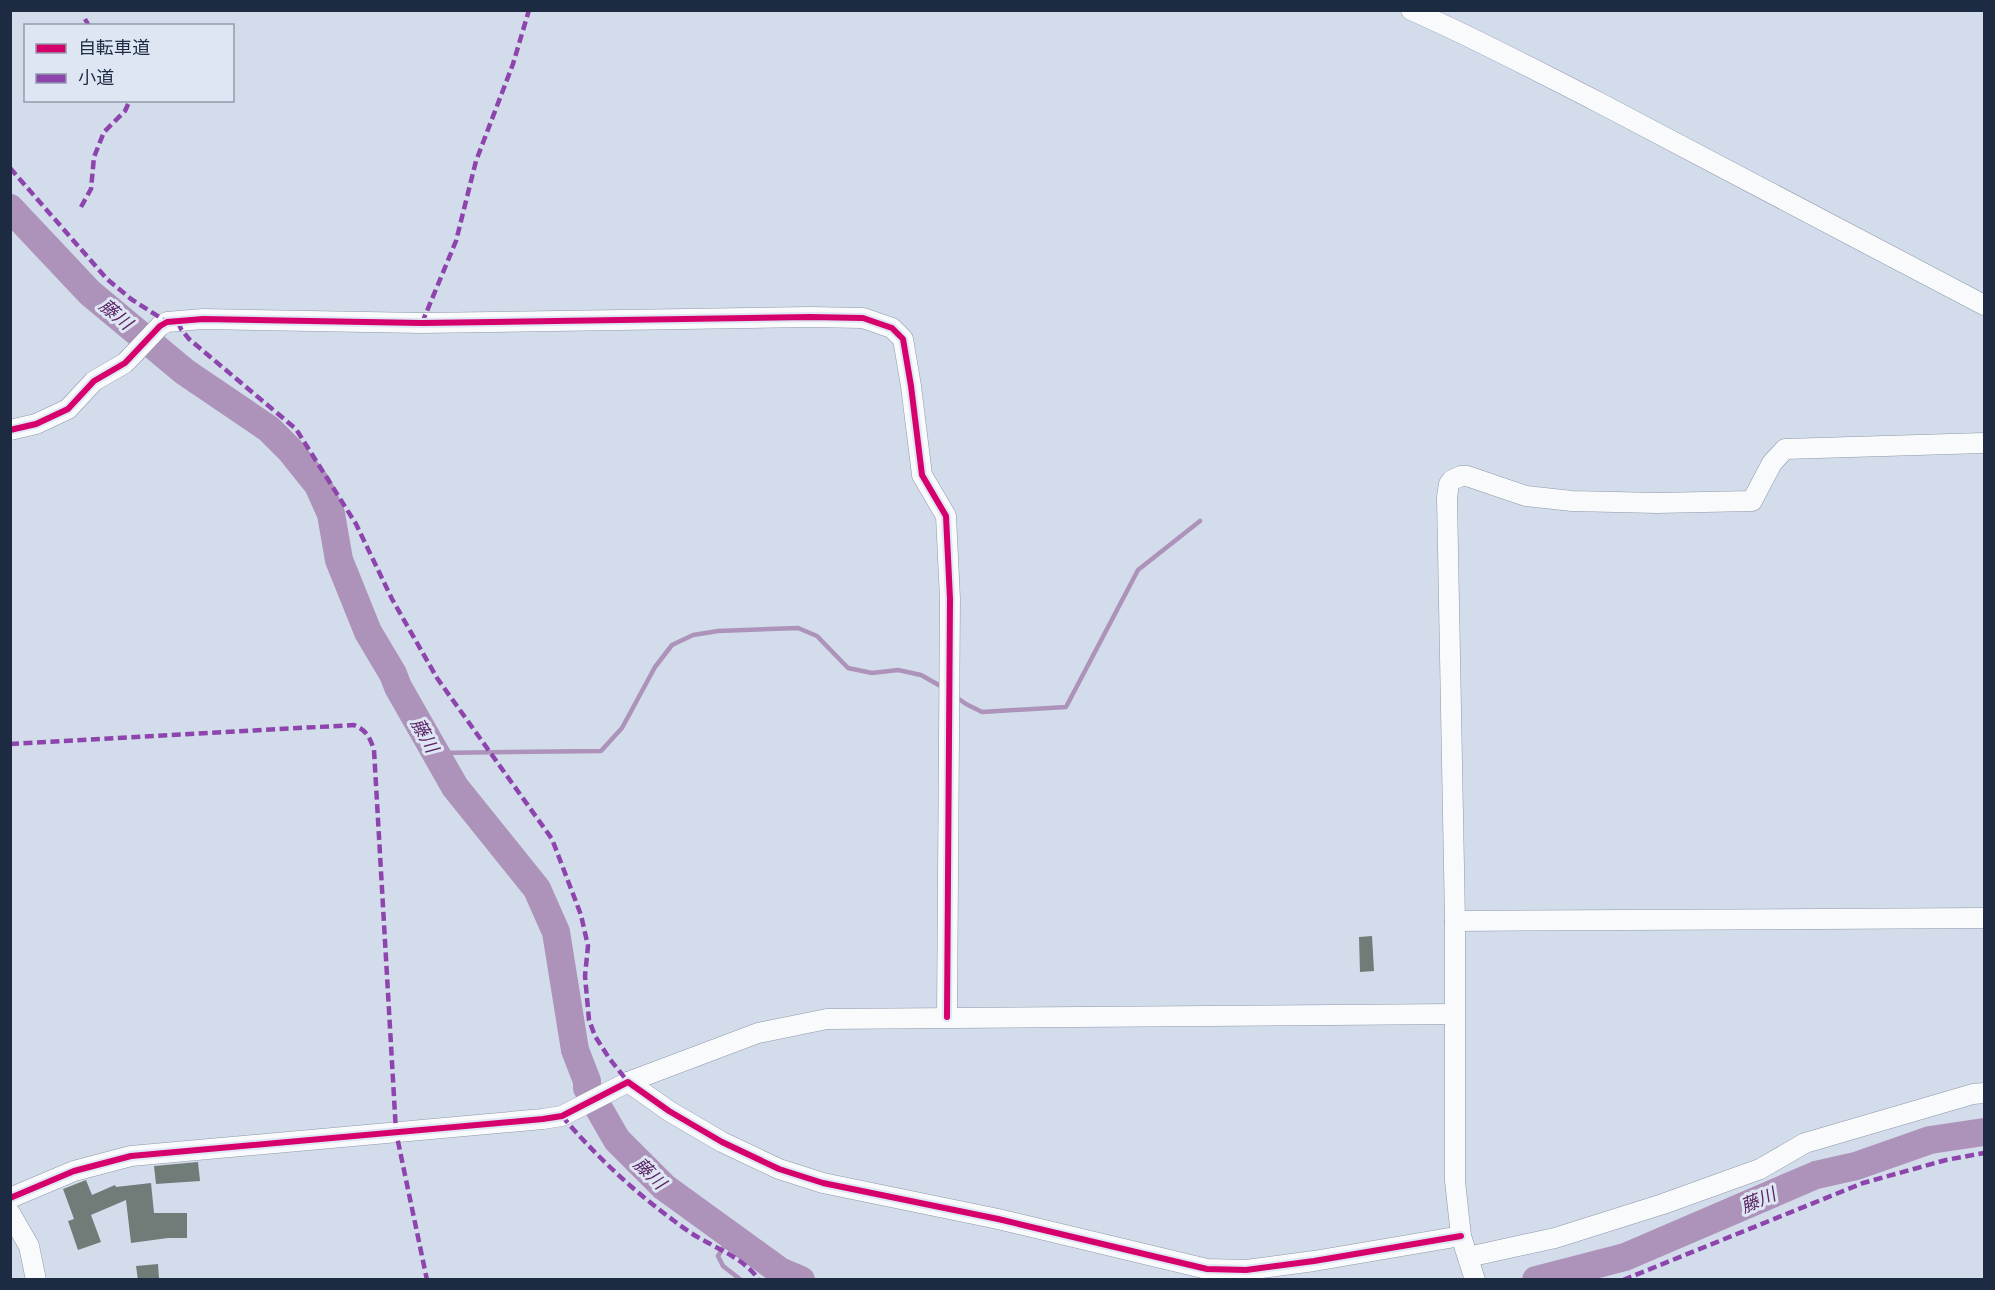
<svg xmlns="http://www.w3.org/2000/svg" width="1995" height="1290" font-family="'Asap Condensed','Noto Sans JP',sans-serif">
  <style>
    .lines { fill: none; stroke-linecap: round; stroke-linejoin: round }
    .stream { stroke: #ad92ba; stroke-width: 4.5 }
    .river { stroke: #ad92ba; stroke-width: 28 }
    .building { fill: #6f7c78 }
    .street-casing { stroke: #8e98a9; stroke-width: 21 }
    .street { stroke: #f8fafc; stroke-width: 20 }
    .quiet { stroke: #8e44ad; stroke-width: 4.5; stroke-dasharray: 9 4.5; stroke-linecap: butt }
    .cycleway-casing { stroke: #dee6f3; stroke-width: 10 }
    .cycleway { stroke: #d6006c; stroke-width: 6 }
    .labels { text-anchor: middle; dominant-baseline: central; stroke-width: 6; stroke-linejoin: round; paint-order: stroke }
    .water-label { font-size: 18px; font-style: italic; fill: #5a2364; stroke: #dee6f3 }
  </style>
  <rect width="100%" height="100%" fill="#d3dcea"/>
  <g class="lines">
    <g class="stream">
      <polyline points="956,697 966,704 982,712 1066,707 1138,570 1200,521"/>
      <polyline points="435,753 601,751 622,728 655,667 672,645 693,635 718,631 798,628 817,636 848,668 872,673 898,670 921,675 944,688"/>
      <polyline points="731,1235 718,1256 723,1266 741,1280"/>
    </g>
    <g class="river">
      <polyline points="10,208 90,293 185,372 269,429 290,450 318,485 331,514 339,560 368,632 393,674 398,687 455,787 537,889 556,932 575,1050 587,1081 587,1088 617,1140 664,1187 780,1271 801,1280"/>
      <polyline points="1536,1280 1625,1257 1816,1175 1856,1166 1930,1140 1984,1132"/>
    </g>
  </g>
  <g class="building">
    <polygon points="1372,936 1374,971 1360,972 1359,937"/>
    <polygon points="198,1162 200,1181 156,1184 154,1166"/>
    <polygon points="86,1180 92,1195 115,1185 116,1187 151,1183 154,1213 187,1213 187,1238 168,1238 131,1243 126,1200 91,1215 101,1242 78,1250 68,1221 74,1219 63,1189"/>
    <polygon points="158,1264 159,1278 138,1280 136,1266"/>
  </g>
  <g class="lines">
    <defs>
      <g id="street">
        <path d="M1411 10C1475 38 1537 71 1598 102 1728 169 1855 238 1984 305"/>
        <polyline points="10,430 36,424 68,409 94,381 125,363 160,326 167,322 203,319 422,323 810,317 863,318 892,328 903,339 911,386 922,475 946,516 950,599 947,1017"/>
        <polyline points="1455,921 1984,918"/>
        <polyline points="628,1082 758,1033 827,1019 1454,1014"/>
        <polyline points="10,1198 74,1171 131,1156 543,1119 562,1116 628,1082 669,1111 722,1142 779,1169 823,1183 998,1219 1207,1269 1246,1270 1314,1261 1461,1236"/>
        <polyline points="10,1213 29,1246 36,1280"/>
        <polyline points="1468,1257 1555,1238 1663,1204 1760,1169 1805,1143 1973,1094 1984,1093"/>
        <polyline points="1475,1280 1461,1236 1455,1181 1455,921 1447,497 1449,484 1452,480 1461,476 1467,476 1526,496 1572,501 1657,503 1752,501 1772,463 1785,449 1984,443"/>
      </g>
    </defs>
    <use href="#street" class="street-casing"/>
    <use href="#street" class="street"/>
    <g class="quiet">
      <polyline points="85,19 89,26"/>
      <polyline points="10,168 107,279 131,299 167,322"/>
      <polyline points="81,207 91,189 94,157 104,132 125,111 130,100"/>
      <polyline points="178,322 181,329 189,339 296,429 356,524 392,599 437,678 552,839 581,915 588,946 585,976 589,1020 595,1036 609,1058 628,1082"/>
      <polyline points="422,323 456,241 476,161 513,64 529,10"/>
      <path d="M10 744 354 725C366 730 370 737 374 750L396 1132 427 1280"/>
      <path d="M562 1116C594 1154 632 1190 673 1220 682 1227 693 1235 703 1240 724 1252 745 1260 759 1280"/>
      <polyline points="1623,1280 1863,1183 1946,1160 1984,1153"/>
    </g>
    <defs>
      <g id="cycleway">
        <polyline points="10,430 36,424 68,409 94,381 125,363 160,326 167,322 203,319 422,323 810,317 863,318 892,328 903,339 911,386 922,475 946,516 950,599 947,1017"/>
        <polyline points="10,1198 74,1171 131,1156 543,1119 562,1116 628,1082 669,1111 722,1142 779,1169 823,1183 998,1219 1207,1269 1246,1270 1314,1261 1461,1236"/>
      </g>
    </defs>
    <use href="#cycleway" class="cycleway-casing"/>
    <use href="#cycleway" class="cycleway"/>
  </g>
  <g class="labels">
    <g class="water-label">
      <text transform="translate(116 314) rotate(40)">藤川</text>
      <text transform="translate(425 735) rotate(61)">藤川</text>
      <text transform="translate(650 1173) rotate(44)">藤川</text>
      <text transform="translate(1758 1200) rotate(-23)">藤川</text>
    </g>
  </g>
  <rect width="1995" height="1290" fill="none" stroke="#1c2a42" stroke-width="24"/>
  <rect x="24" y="24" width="210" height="78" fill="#dee6f3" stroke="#909bac" stroke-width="1.5"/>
  <rect x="36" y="44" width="30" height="9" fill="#d6006c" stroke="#909bac" stroke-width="1.5"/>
  <text x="78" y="54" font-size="18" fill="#1c2a42">自転車道</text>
  <rect x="36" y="74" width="30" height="9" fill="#8e44ad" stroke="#909bac" stroke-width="1.5"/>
  <text x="78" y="84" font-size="18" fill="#1c2a42">小道</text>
</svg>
